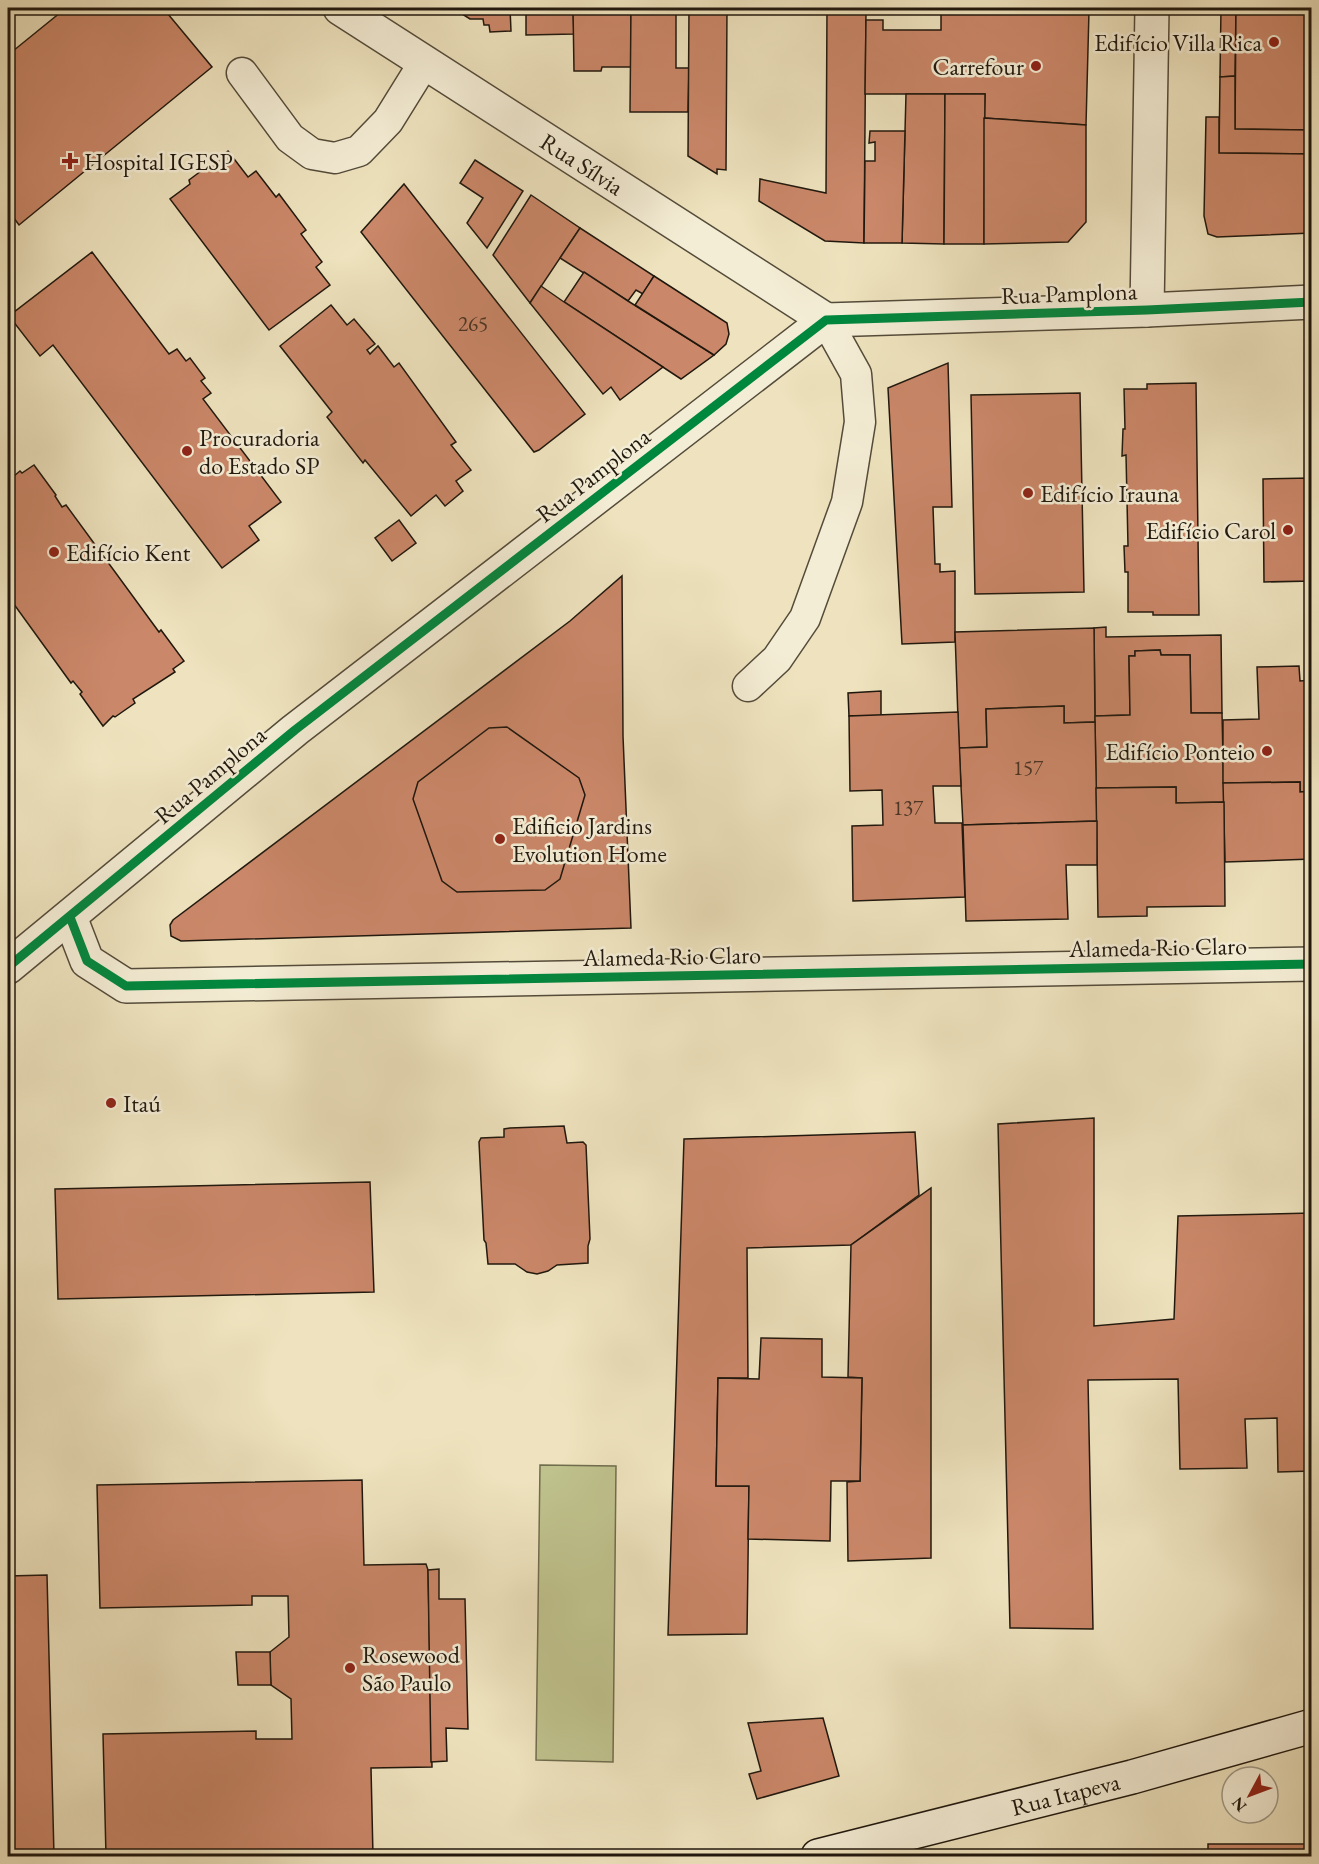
<svg xmlns="http://www.w3.org/2000/svg" width="1319" height="1864" font-family="'EB Garamond',serif">
  <style>
    .green { fill: #bfc28d; stroke: #706d4e; stroke-width: 1.5 }
    .building { fill: #ca8769; stroke: #20180e; stroke-width: 1.5 }
    .lines { fill: none; stroke-linecap: round; stroke-linejoin: round }
    .lane-casing { stroke: #544b3a; stroke-width: 33 }
    .street-casing { stroke: #544b3a; stroke-width: 36 }
    .secondary-casing { stroke: #20180e; stroke-width: 36 }
    .lane { stroke: #f4edd5; stroke-width: 30 }
    .street { stroke: #f4edd5; stroke-width: 33 }
    .secondary { stroke: #f4edd5; stroke-width: 33 }
    .cycleway-casing { stroke: #f4edd5; stroke-width: 13 }
    .cycleway { stroke: #00873e; stroke-width: 9 }
    .poi-dot { fill: #8f2418; stroke: #f4edd5; stroke-width: 2 }
    .labels { text-anchor: middle; dominant-baseline: central; stroke-width: 5; stroke-linejoin: round; paint-order: stroke }
    .number-label { font-size: 21px; fill: #4a3425 }
    .poi-label { font-size: 24px; fill: #20180e; stroke: #f4edd5; text-anchor: start }
    .street-label { font-size: 24px; fill: #20180e; stroke: #f4edd5 }
  </style>
  <rect width="100%" height="100%" fill="#eee3be"/>
  <filter id="stains"><feTurbulence type="fractalNoise" baseFrequency=".00333" numOctaves="4"/><feColorMatrix values="0 0 0 0 .2 0 0 0 0 .09 0 0 0 0 .02 0 0 0 .5 -.17"/></filter>
  <radialGradient id="worn" r=".72"><stop offset=".6" stop-color="#630" stop-opacity="0"/><stop offset="1" stop-color="#630" stop-opacity=".3"/></radialGradient>
  <polygon class="green" points="540,1465 616,1466 613,1762 536,1760"/>
  <g class="building">
    <polygon points="66,8 163,8 212,67 19,225 8,210 8,55"/>
    <polygon points="459,8 510,8 511,31 490,32 489,25 484,25 483,19 470,19 459,12"/>
    <polygon points="510,8 573,8 574,34 526,35 526,9 510,9"/>
    <polygon points="573,8 631,8 631,67 602,67 601,71 574,71"/>
    <polygon points="631,8 676,8 676,68 689,68 688,112 630,112"/>
    <polygon points="689,8 727,8 726,170 717,169 717,174 688,156"/>
    <polygon points="827,8 866,8 864,243 825,241 759,201 760,179 826,193"/>
    <polygon points="941,8 1022,8 1089,11 1086,125 984,118 985,94 865,94 866,20 883,20 883,30 941,30"/>
    <polygon points="1221,8 1236,8 1235,76 1220,77"/>
    <polygon points="1236,8 1312,8 1312,130 1235,129"/>
    <polygon points="1235,76 1235,129 1312,130 1312,154 1219,153 1220,77"/>
    <polygon points="906,94 945,94 944,244 902,243"/>
    <polygon points="945,94 985,94 984,244 944,244"/>
    <polygon points="1206,117 1219,117 1219,153 1312,154 1312,233 1217,237 1208,234 1204,216"/>
    <polygon points="984,118 1086,125 1086,222 1068,242 984,244"/>
    <polygon points="870,131 905,131 902,243 864,243 865,161 875,161 875,142 869,143"/>
    <polygon points="228,151 248,177 256,171 276,197 279,194 306,230 301,234 322,262 316,267 330,285 269,330 170,199 190,184 189,180"/>
    <polygon points="475,160 523,191 487,248 467,223 483,198 460,183"/>
    <polygon points="404,184 585,414 539,450 534,452 361,232"/>
    <polygon points="531,195 580,228 530,303 493,255"/>
    <polygon points="580,228 654,276 643,294 636,290 628,301 560,258"/>
    <polygon points="92,252 169,354 177,349 186,361 190,358 205,378 201,381 211,393 203,399 281,502 249,526 259,540 222,568 53,345 40,356 9,316"/>
    <polygon points="584,272 628,301 714,355 681,379 564,302"/>
    <polygon points="654,276 727,323 729,334 726,344 714,355 635,305"/>
    <polygon points="541,286 564,302 663,367 620,400 611,387 603,394 530,303"/>
    <polygon points="331,305 347,325 354,319 375,344 367,350 370,354 378,346 394,367 399,363 456,442 451,445 471,470 456,481 463,491 445,506 436,495 411,516 365,460 363,463 327,417 332,412 280,346"/>
    <polygon points="948,363 952,507 933,507 935,564 940,564 940,572 955,571 955,642 902,644 888,388"/>
    <polygon points="1196,383 1199,615 1153,615 1153,612 1128,612 1128,572 1125,572 1124,546 1128,546 1126,455 1122,456 1123,429 1125,429 1124,389 1147,389 1147,384"/>
    <polygon points="1080,393 1084,592 975,594 971,395"/>
    <polygon points="34,465 56,495 55,496 62,507 66,505 159,632 161,630 184,661 173,669 175,672 133,699 135,703 115,717 113,716 103,726 80,694 82,692 73,681 71,683 8,596 8,481 20,471 22,473"/>
    <polygon points="1312,478 1312,581 1264,582 1263,479"/>
    <polygon points="399,520 416,543 392,561 375,538"/>
    <polygon points="622,576 623,736 631,928 181,941 171,936 170,925 173,920 570,621"/>
    <polygon points="1106,627 1106,637 1221,635 1222,713 1191,713 1190,655 1161,655 1160,650 1135,651 1135,656 1129,656 1130,715 1095,716 1094,628"/>
    <polygon points="1094,628 1095,722 1064,723 1064,706 986,709 987,747 959,748 955,632"/>
    <polygon points="1160,650 1161,655 1190,655 1191,713 1222,713 1224,802 1176,803 1176,787 1096,788 1095,716 1130,715 1129,656 1135,656 1135,651"/>
    <polygon points="1299,666 1300,681 1312,680 1312,791 1300,792 1300,782 1223,783 1223,720 1259,719 1257,667"/>
    <polygon points="881,691 881,716 849,716 848,693"/>
    <polygon points="1064,706 1064,723 1095,722 1097,821 963,825 959,748 987,747 986,709"/>
    <polygon points="958,712 961,786 933,786 935,823 962,823 965,897 853,901 852,826 883,825 882,790 850,791 849,716"/>
    <polygon points="507,727 579,778 585,795 560,879 545,890 457,892 442,881 413,799 418,782 489,728"/>
    <polygon points="1300,782 1300,792 1312,791 1312,859 1225,862 1223,783"/>
    <polygon points="1176,787 1176,803 1224,802 1225,906 1147,907 1147,916 1098,917 1096,788"/>
    <polygon points="1097,821 1097,865 1066,865 1068,919 966,921 963,825"/>
    <polygon points="1094,1118 1094,1326 1174,1319 1178,1216 1312,1213 1312,1471 1278,1472 1277,1418 1245,1419 1247,1468 1180,1469 1178,1379 1088,1380 1093,1629 1010,1628 998,1124"/>
    <polygon points="564,1126 567,1143 583,1142 586,1145 590,1239 588,1246 588,1263 557,1265 548,1271 537,1274 527,1272 515,1264 488,1264 486,1243 484,1240 479,1142 481,1138 504,1137 504,1129 510,1128"/>
    <polygon points="915,1132 919,1195 851,1245 747,1248 748,1378 718,1378 716,1486 749,1486 747,1634 668,1635 684,1139"/>
    <polygon points="8,1169 13,1169 8,1209"/>
    <polygon points="370,1182 374,1292 58,1299 55,1189"/>
    <polygon points="931,1188 931,1558 848,1561 847,1482 860,1481 862,1378 848,1377 851,1245"/>
    <polygon points="761,1338 822,1339 822,1377 862,1378 860,1481 831,1481 830,1541 748,1539 749,1486 716,1486 718,1378 759,1379"/>
    <polygon points="362,1480 364,1565 426,1564 428,1570 432,1767 371,1768 373,1856 106,1856 103,1734 256,1731 256,1739 292,1739 291,1699 271,1685 270,1671 270,1652 289,1637 288,1596 252,1596 252,1605 100,1608 97,1485"/>
    <polygon points="439,1569 439,1599 465,1599 468,1729 446,1728 447,1761 431,1762 428,1570"/>
    <polygon points="47,1575 54,1856 8,1856 8,1576"/>
    <polygon points="236,1652 270,1652 271,1685 238,1685"/>
    <polygon points="823,1718 839,1776 757,1799 749,1774 761,1771 748,1723"/>
    <rect x="1208" y="1844" width="104" height="12"/>
  </g>
  <g class="lines">
    <defs>
      <g id="lane">
        <polyline points="242,73 290,138 312,154 335,158 359,151 388,121 424,63"/>
        <polyline points="748,686 777,659 805,618 847,502 860,422 856,374 826,320"/>
      </g>
      <g id="street">
        <path id="s1" d="M340 8 826 320"/>
        <polyline points="1147,310 1152,8"/>
        <polyline points="70,917 87,961 126,986 1312,964"/>
        <polyline points="8,967 295,730 826,320 1147,310 1312,302"/>
      </g>
      <g id="secondary">
        <path id="s2" d="M818 1856 1132 1777 1312 1726"/>
      </g>
    </defs>
    <use href="#lane" class="lane-casing"/>
    <use href="#street" class="street-casing"/>
    <use href="#secondary" class="secondary-casing"/>
    <use href="#lane" class="lane"/>
    <use href="#street" class="street"/>
    <use href="#secondary" class="secondary"/>
    <defs>
      <g id="cycleway">
        <polyline points="70,917 87,961 126,986 1312,964"/>
        <polyline points="8,967 295,730 826,320 1147,310 1312,302"/>
      </g>
    </defs>
    <use href="#cycleway" class="cycleway-casing"/>
    <use href="#cycleway" class="cycleway"/>
  </g>
  <g class="poi-dot">
    <circle cx="1274" cy="42" r="6"/>
    <circle cx="1036" cy="66" r="6"/>
    <path d="M67 152h6v6h6v6h-6v6h-6v-6h-6v-6h6z"/>
    <circle cx="187" cy="451" r="6"/>
    <circle cx="1028" cy="493" r="6"/>
    <circle cx="1288" cy="530" r="6"/>
    <circle cx="54" cy="552" r="6"/>
    <circle cx="1267" cy="751" r="6"/>
    <circle cx="500" cy="839" r="6"/>
    <circle cx="111" cy="1103" r="6"/>
    <circle cx="350" cy="1668" r="6"/>
  </g>
  <g class="labels">
    <g class="number-label">
      <text x="473" y="323">265</text>
      <text x="1028" y="767">157</text>
      <text x="908" y="807">137</text>
    </g>
    <g class="poi-label">
      <text x="1262" y="42" text-anchor="end">Edifício Villa Rica</text>
      <text x="1024" y="66" text-anchor="end">Carrefour</text>
      <text x="84" y="161">Hospital IGESP</text>
      <text x="199" y="437">Procuradoria<tspan x="199" dy="28">do Estado SP</tspan></text>
      <text x="1040" y="493">Edifício Irauna</text>
      <text x="1276" y="530" text-anchor="end">Edifício Carol</text>
      <text x="66" y="552">Edifício Kent</text>
      <text x="1255" y="751" text-anchor="end">Edifício Ponteio</text>
      <text x="512" y="825">Edificio Jardins<tspan x="512" dy="28">Evolution Home</tspan></text>
      <text x="123" y="1103">Itaú</text>
      <text x="362" y="1654">Rosewood<tspan x="362" dy="28">São Paulo</tspan></text>
    </g>
    <g class="street-label">
      <text stroke="none"><textPath href="#s1" startOffset="288">Rua Sílvia</textPath></text>
      <text transform="translate(1069 293) rotate(-2)">Rua Pamplona</text>
      <text transform="translate(593 475) rotate(-38)">Rua Pamplona</text>
      <text transform="translate(210 775) rotate(-40)">Rua Pamplona</text>
      <text transform="translate(1158 947) rotate(-1)">Alameda Rio Claro</text>
      <text transform="translate(672 956) rotate(-1)">Alameda Rio Claro</text>
      <text stroke="none"><textPath href="#s2" startOffset="255">Rua Itapeva</textPath></text>
    </g>
  </g>
  <rect width="1319" height="1864" fill="none" stroke="#eee3be" stroke-width="30"/>
  <rect x="9" y="9" width="1301" height="1846" fill="none" stroke="#20180e" stroke-width="3"/>
  <rect x="15" y="15" width="1289" height="1834" fill="none" stroke="#20180e" stroke-width="1.5"/>
  <g transform="translate(1250 1795) rotate(229)"><circle r="28" fill="#f4edd5" stroke="#9f9885" stroke-width="1.5"/>
  <path d="M0-4.5L10 22L0 15L-10 22Z" fill="#8f2418"/>
  <text y="-9" font-size="16" font-weight="bold" text-anchor="middle" fill="#20180e">N</text>
  </g>
  <rect width="100%" height="100%" filter="url(#stains)"/>
  <rect width="100%" height="100%" fill="url(#worn)"/>
</svg>
